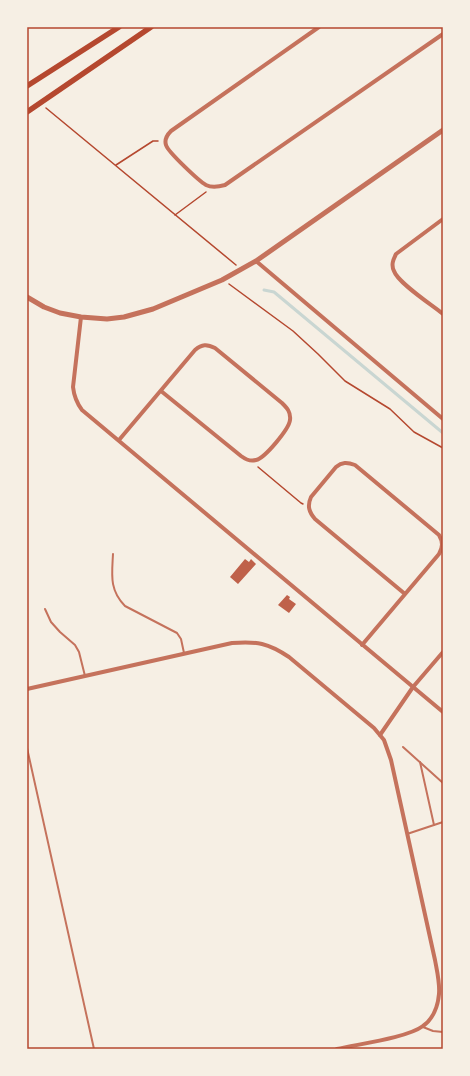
<svg xmlns="http://www.w3.org/2000/svg" width="470" height="1076" font-family="Manrope,sans-serif">
  <style>
    .lines { fill: none; stroke-linecap: round; stroke-linejoin: round }
    .stream { stroke: #c9d6d2; stroke-width: 3 }
    .building { fill: #bf614a }
    .path { stroke: #b5482f; stroke-width: 1.5 }
    .service { stroke: #c5725c; stroke-width: 2 }
    .minor { stroke: #c5725c; stroke-width: 4 }
    .tertiary { stroke: #c5725c; stroke-width: 5 }
    .secondary { stroke: #b5482f; stroke-width: 5.5 }
    .neatline { fill: none; stroke: #b5482f; stroke-width: 1.5 }
  </style>
  <rect width="100%" height="100%" fill="#f6efe4"/>
  <g class="lines">
    <polyline class="stream" points="264,290 274,292 443,433"/>
  </g>
  <g class="building">
    <polygon points="245,559 249,562 251,559 256,564 238,584 230,577"/>
    <polygon points="287,595 290,597 289,599 296,604 289,613 278,605"/>
  </g>
  <g class="lines">
    <g class="path">
      <polyline points="46,108 236,265"/>
      <polyline points="116,165 153,141 158,141"/>
      <polyline points="175,215 206,192"/>
      <polyline points="229,284 293,331 318,354 345,381 390,409 414,432 443,448"/>
      <polyline points="258,467 301,503 303,504"/>
    </g>
    <g class="service">
      <path d="M113 554C112 574 109 590 125 606L177 633 181 639 184 653"/>
      <polyline points="45,609 51,622 60,632 75,645 79,652 85,676"/>
      <polyline points="403,747 443,783"/>
      <polyline points="27,748 94,1049"/>
      <polyline points="420,762 434,825"/>
      <polyline points="407,834 443,822"/>
      <polyline points="423,1027 433,1031 443,1032"/>
    </g>
    <g class="minor">
      <path d="M319 27 171 131C167 135 164 139 166 145 168 152 199 181 206 185 212 188 218 187 225 185L443 34"/>
      <path d="M443 219 396 254C393 260 391 265 394 271 398 283 432 305 443 314"/>
      <polyline points="256,261 443,419"/>
      <path d="M81 317 73 387C74 396 76 402 82 410L443 712"/>
      <path d="M119 440 195 350C202 344 207 344 215 348L282 403C287 408 291 412 290 420 289 429 265 458 256 460 250 462 245 459 241 456L161 391"/>
      <path d="M362 645 439 554C443 547 443 542 439 535L355 465C347 462 342 462 336 467L311 497C307 506 309 512 315 519L405 594"/>
      <path d="M27 689 232 643C257 641 268 643 289 657L374 728 384 740 391 760 435 960C437 971 440 983 439 994 438 1006 433 1019 423 1026 407 1038 358 1044 337 1049"/>
      <polyline points="380,735 413,687 443,652"/>
    </g>
    <polyline class="tertiary" points="27,297 44,307 60,313 81,317 107,319 124,317 153,309 222,280 256,261 443,130"/>
    <g class="secondary">
      <polyline points="27,86 119,27"/>
      <polyline points="27,112 151,27"/>
    </g>
  </g>
  <rect width="470" height="1076" fill="none" stroke="#f6efe4" stroke-width="56"/>
  <rect x="28" y="28" width="414" height="1020" class="neatline"/>
</svg>
